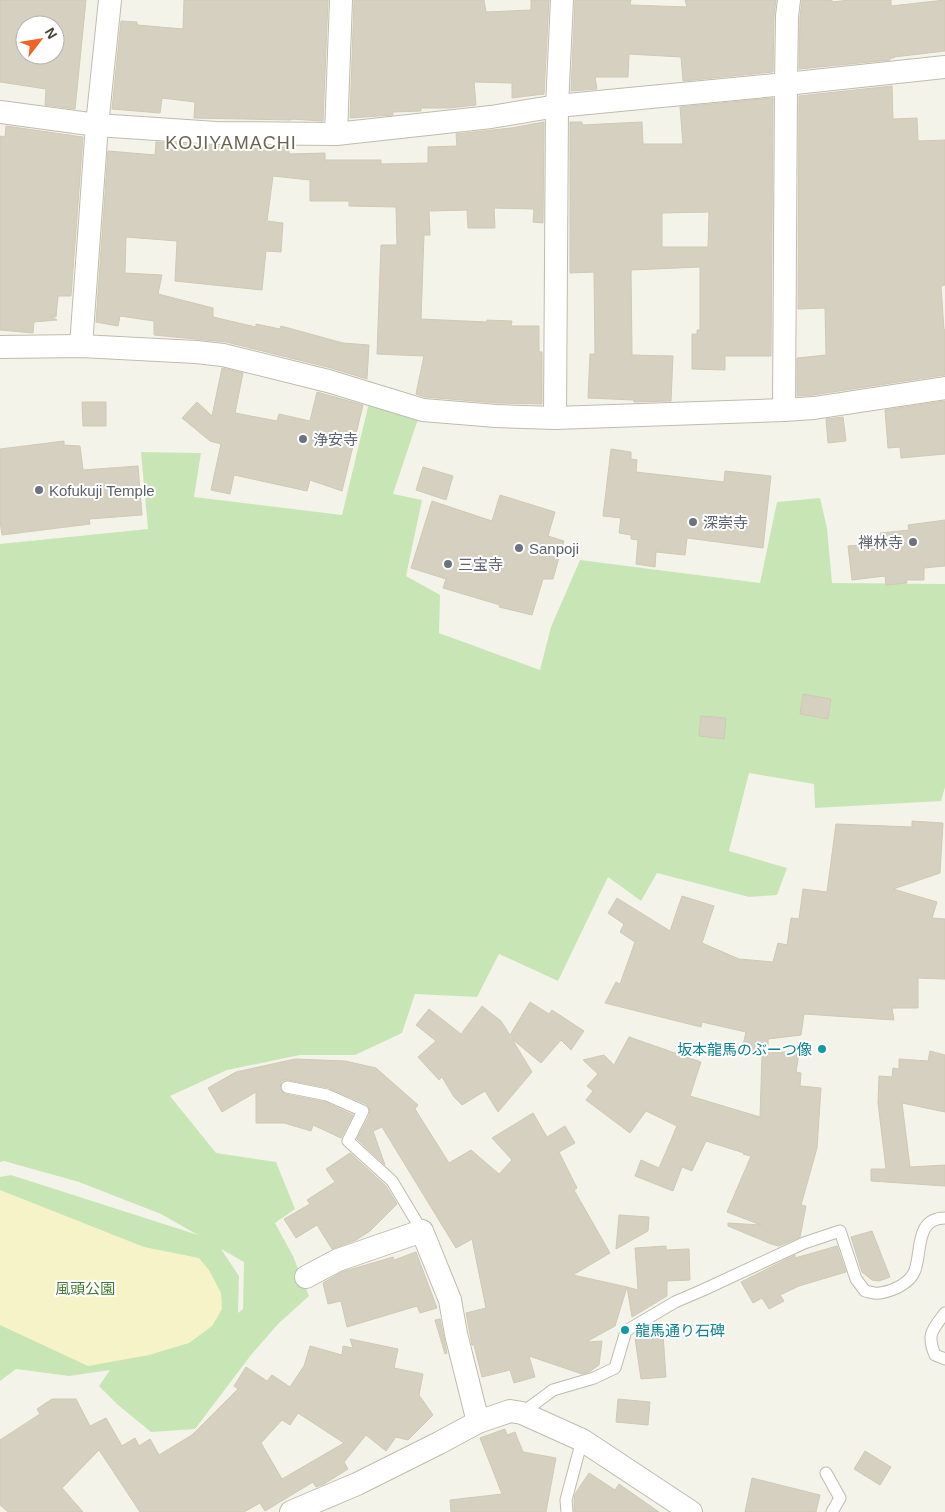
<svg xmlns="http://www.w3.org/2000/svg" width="945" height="1512" font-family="Helvetica,'Noto Sans JP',sans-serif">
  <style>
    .green { fill: #c8e6b5; fill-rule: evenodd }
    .sand { fill: #f6f3c8 }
    .building { fill: #d5d0c0; stroke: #d0c9b3; fill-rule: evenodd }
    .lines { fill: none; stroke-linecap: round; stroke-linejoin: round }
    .service-casing { stroke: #bfbcad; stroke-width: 13 }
    .minor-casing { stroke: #bfbcad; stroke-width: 24 }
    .service { stroke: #fff; stroke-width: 11 }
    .minor { stroke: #fff; stroke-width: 22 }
    .worship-dot { fill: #6b7280; stroke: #fff; stroke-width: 2 }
    .culture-dot { fill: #0f9aa8; stroke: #fff; stroke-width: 2 }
    .labels { text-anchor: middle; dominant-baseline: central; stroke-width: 4; stroke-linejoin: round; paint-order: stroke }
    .worship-label { font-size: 15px; fill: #5b616d; stroke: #fff; text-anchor: start }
    .culture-label { font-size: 15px; fill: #0d838f; stroke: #fff; text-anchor: end }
    .park-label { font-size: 15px; fill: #3e782d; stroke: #fff }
    .quarter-label { font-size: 18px; letter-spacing: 1px; fill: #6a6450; stroke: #fff }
  </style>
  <rect width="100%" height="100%" fill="#f4f3ea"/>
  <path class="green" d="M369 403 419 416 393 494 422 500 406 576 440 595 439 633 540 670 551 627 580 560 760 583 777 502 820 498 827 528 832 583 945 584V787L941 801 815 808 814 784 749 773 729 851 787 868 777 895 749 897 657 873 641 901 608 877 558 981 499 954 477 997 415 994 402 1033 355 1055H300L227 1070 170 1096 216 1153 276 1162 295 1209 275 1223 293 1256 309 1296 278 1324 251 1355 195 1429 151 1432 118 1405 99 1386 110 1370 69 1376 16 1369 0 1381V1177L11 1175 198 1235 161 1214 79 1182 4 1161 0 1162V544L148 529 141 452 201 453 194 497 342 515ZM221 1249 244 1262 243 1309 238 1313 239 1276Z"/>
  <polygon class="sand" points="0,1190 144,1247 199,1258 209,1270 221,1293 222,1309 212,1326 189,1343 149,1355 88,1366 0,1325"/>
  <g class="building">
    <path d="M0 0H86L75 109 45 105 46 89 0 82ZM25 25H55V55H25Z"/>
    <polygon points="184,0 328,0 323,121 291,119 291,120 194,118 195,102 162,98 160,113 112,109 121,21 137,22 137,25 183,29"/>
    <polygon points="354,0 484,0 486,12 531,10 531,0 549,0 544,94 512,98 512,83 474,82 476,105 449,108 421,108 421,111 393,112 393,115 350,118"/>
    <polygon points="575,0 631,0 630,5 687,7 685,0 776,0 774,16 773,72 683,81 681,57 629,54 628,77 595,77 597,89 571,91"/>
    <polygon points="802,0 832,0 832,2 850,0 891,0 891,6 945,0 945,51 894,57 894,58 890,58 890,60 799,69 800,17"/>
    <polygon points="892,86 893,119 917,118 918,141 945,140 945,285 941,286 944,330 945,329 945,375 813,395 797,396 797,358 826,355 825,308 798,309 799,96"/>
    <path d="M773 98 771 356H725V370L692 369V334H697V330H700V267L631 270 632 355 673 356 671 401 634 402V400L588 398 590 354H595L594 272 570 273V122H582V125L642 122 643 144H683L680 107ZM709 212 708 247H662V213Z"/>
    <polygon points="544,122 543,223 533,222 534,209 494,208 495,228 468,228 467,210 429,211 430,235 424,235 421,319 487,322 487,320 512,321 511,326 539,326 539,352 542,352 542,404 497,403 425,397 416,394 424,356 377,354 381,245 397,245 396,207 349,206 349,201 310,201 310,180 273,176 267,221 283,223 281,252 266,251 262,290 175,281 177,241 126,237 125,273 162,275 158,294 213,308 213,317 256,327 256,324 280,329 281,326 343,343 369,345 367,379 331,368 226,342 154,335 154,321 120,316 118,326 96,322 108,151 155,155 156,142 216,146 289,147 289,154 325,153 325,160 381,160 381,164 428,163 428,147 457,146 456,134 511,128"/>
    <polygon points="6,126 83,137 71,296 58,296 56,317 50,316 57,320 34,322 33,333 0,330 0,136 5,137"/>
    <polygon points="222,368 243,373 235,413 277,421 279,414 310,421 317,392 363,405 342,491 310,480 307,491 234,475 230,494 211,490 221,444 210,441 182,418 197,402 212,416"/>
    <polygon points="945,401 945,454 901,458 900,447 888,448 885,410"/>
    <polygon points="82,402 106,402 106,426 83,426"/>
    <polygon points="843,417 846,441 828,443 826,419"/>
    <polygon points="64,441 64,445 80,446 83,470 138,466 142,515 89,519 90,524 2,535 0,521 0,449"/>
    <polygon points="611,449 631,452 631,459 637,460 636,472 724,482 725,471 771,476 763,548 687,538 685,555 656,552 655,567 636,564 638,540 631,539 631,535 619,533 621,518 603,516"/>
    <polygon points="423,467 453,476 446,500 416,490"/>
    <polygon points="500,495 555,512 548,536 564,541 562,547 553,579 543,579 532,615 499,607 500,605 443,588 446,579 411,568 432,501 492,521"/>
    <polygon points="945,520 945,566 924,568 924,580 906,580 907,583 886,585 885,576 852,580 848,546 881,543 880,533 909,530 908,525"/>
    <polygon points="803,694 831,699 828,719 800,714"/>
    <polygon points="701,716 726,718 724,739 699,736"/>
    <polygon points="912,821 943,823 940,873 893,889 937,902 932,918 945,919 945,979 918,978 918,1008 892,1008 894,1020 804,1014 801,1035 768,1039 768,1051 799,1053 796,1072 801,1073 800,1086 821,1088 817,1148 801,1205 806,1206 800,1237 779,1246 771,1244 728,1226 728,1223 761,1225 727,1212 751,1156 743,1154 744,1153 706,1141 692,1171 682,1167 673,1191 635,1176 641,1160 659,1168 677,1126 646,1111 630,1133 586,1100 593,1091 587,1086 598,1074 583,1060 604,1055 614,1065 629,1037 701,1062 690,1096 760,1117 762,1055 747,1053 748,1046 743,1045 746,1032 702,1022 701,1027 605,1003 616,982 620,984 635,942 620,932 624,924 608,913 617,898 670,931 682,896 714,906 702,943 739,959 773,962 778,943 787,945 791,918 799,919 803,889 827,892 836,824 912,827"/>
    <polygon points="530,1002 549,1014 552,1010 584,1031 571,1050 561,1040 541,1063 512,1039 532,1072 498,1112 485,1091 462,1105 454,1097 442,1077 439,1080 418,1057 436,1041 416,1025 429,1009 461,1034 482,1006 501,1021 510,1035"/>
    <polygon points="930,1051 945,1055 945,1112 902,1103 910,1167 945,1165 945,1186 871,1181 871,1169 886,1169 878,1103 879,1076 892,1077 893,1068 899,1069 899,1059 928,1061"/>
    <polygon points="295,1059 345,1061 376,1068 418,1105 415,1109 449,1163 471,1150 499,1174 512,1160 492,1138 533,1113 547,1137 565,1126 575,1143 559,1152 577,1188 574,1190 610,1253 573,1275 627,1287 615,1326 586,1342 602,1341 599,1365 589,1372 582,1374 529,1356 535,1377 514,1383 510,1370 482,1377 474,1345 472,1345 466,1313 486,1308 472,1239 456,1248 382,1127 373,1131 385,1165 357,1139 370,1114 369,1107 366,1104 329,1088 288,1080 284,1080 281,1082 280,1089 285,1094 325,1102 353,1115 341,1138 313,1125 311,1131 284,1123 256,1123 256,1092 222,1112 208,1088 236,1072"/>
    <polygon points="350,1153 386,1186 397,1204 370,1231 356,1240 332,1249 317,1225 296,1238 284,1219 310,1204 307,1200 335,1182 326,1169"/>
    <polygon points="619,1215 649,1217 648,1231 616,1249"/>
    <polygon points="872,1231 890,1277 879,1281 872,1280 862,1272 851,1237"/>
    <polygon points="666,1246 666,1250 689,1249 690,1280 667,1281 667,1296 632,1317 627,1287 638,1290 635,1248"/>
    <polygon points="837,1246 846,1272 799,1286 780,1295 784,1301 769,1309 762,1298 753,1303 741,1282 795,1255 795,1258"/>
    <polygon points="416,1252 437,1308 420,1313 417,1306 347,1327 341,1301 328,1304 323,1283 342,1272 393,1257 394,1260"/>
    <polygon points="440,1319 447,1353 445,1354 435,1320"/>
    <polygon points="663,1335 666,1377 641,1379 635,1338"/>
    <path d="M350 1339 398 1349 394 1368 423 1374 419 1395 433 1415 408 1440 396 1437 386 1451 366 1435 344 1462 348 1469 324 1484 316 1487 313 1482 265 1511 260 1503 244 1512H140L99 1450 62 1488 83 1512H8L0 1505V1440L40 1414 37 1409 52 1399H76L90 1426 106 1418 122 1446 135 1438 139 1446 150 1439 159 1455 192 1435 238 1389 234 1386 246 1367 267 1381 272 1375 290 1387 304 1366 310 1346 342 1355 343 1346 353 1348ZM298 1413 344 1443 282 1479 261 1443 282 1420 290 1425Z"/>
    <polygon points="618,1399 650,1402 648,1425 616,1422"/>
    <polygon points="505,1429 507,1435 515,1432 523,1452 556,1458 546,1512 451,1512 450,1500 502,1494 480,1438"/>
    <polygon points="865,1451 891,1467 880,1485 854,1469"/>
    <polygon points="589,1473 615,1490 619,1484 659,1512 574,1512 574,1501 575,1494"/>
    <polygon points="752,1478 820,1495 816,1512 745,1512"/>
  </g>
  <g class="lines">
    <defs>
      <g id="service">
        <polyline points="287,1087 327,1095 363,1111 348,1141 392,1181 422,1231"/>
        <path d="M945 1313C933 1329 926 1334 935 1355L945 1359"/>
        <path d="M522 1413 553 1390 594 1378 615 1368 626 1331 675 1302 703 1290 804 1243 840 1231 856 1279 865 1291C870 1292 876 1294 880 1293 893 1291 911 1283 915 1270 922 1251 915 1218 945 1218"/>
        <polyline points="826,1473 840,1498 832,1512"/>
        <polyline points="567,1512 566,1500 582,1440"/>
      </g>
      <g id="minor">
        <polyline points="0,112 97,125 216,133 336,134 491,117 557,106 786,84 945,67"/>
        <polyline points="336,134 341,0"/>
        <polyline points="81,346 97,125 110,0"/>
        <polyline points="0,347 81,346 196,352 223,355 328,381 423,410 496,416 555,418 784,410 814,408 945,388"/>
        <polyline points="784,410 786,84 787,16 789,0"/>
        <polyline points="555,418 557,106 562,0"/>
        <polyline points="306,1277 338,1260 422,1231 450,1300 456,1334 478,1422"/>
        <polyline points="291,1512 357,1484 439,1443 478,1422 510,1411 522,1413 582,1440 691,1512"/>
      </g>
    </defs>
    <use href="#service" class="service-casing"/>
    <use href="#minor" class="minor-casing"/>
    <use href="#service" class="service"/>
    <use href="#minor" class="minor"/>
  </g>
  <g class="worship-dot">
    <circle cx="303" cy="439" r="5"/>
    <circle cx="39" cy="490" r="5"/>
    <circle cx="693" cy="522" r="5"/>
    <circle cx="913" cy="542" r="5"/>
    <circle cx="519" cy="548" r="5"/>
    <circle cx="448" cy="564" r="5"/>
  </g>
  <g class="culture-dot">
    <circle cx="822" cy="1049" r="5"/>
    <circle cx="625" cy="1330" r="5"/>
  </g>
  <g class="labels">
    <g class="worship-label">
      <text x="313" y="439">浄安寺</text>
      <text x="49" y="490">Kofukuji Temple</text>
      <text x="703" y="522">深崇寺</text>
      <text x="903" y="542" text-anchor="end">禅林寺</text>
      <text x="529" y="548">Sanpoji</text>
      <text x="458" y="564">三宝寺</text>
    </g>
    <g class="culture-label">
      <text x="812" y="1049">坂本龍馬のぶーつ像</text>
      <text x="635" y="1330" text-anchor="start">龍馬通り石碑</text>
    </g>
    <g class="park-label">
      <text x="85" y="1288">風頭公園</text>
    </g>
    <g class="quarter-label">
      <text x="231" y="143">KOJIYAMACHI</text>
    </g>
  </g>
  <g transform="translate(40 40) rotate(59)"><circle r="24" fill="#ffffff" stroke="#b6b4af"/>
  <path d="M0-4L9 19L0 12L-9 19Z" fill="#f06325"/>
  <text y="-8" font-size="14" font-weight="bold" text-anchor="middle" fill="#484438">N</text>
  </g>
</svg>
